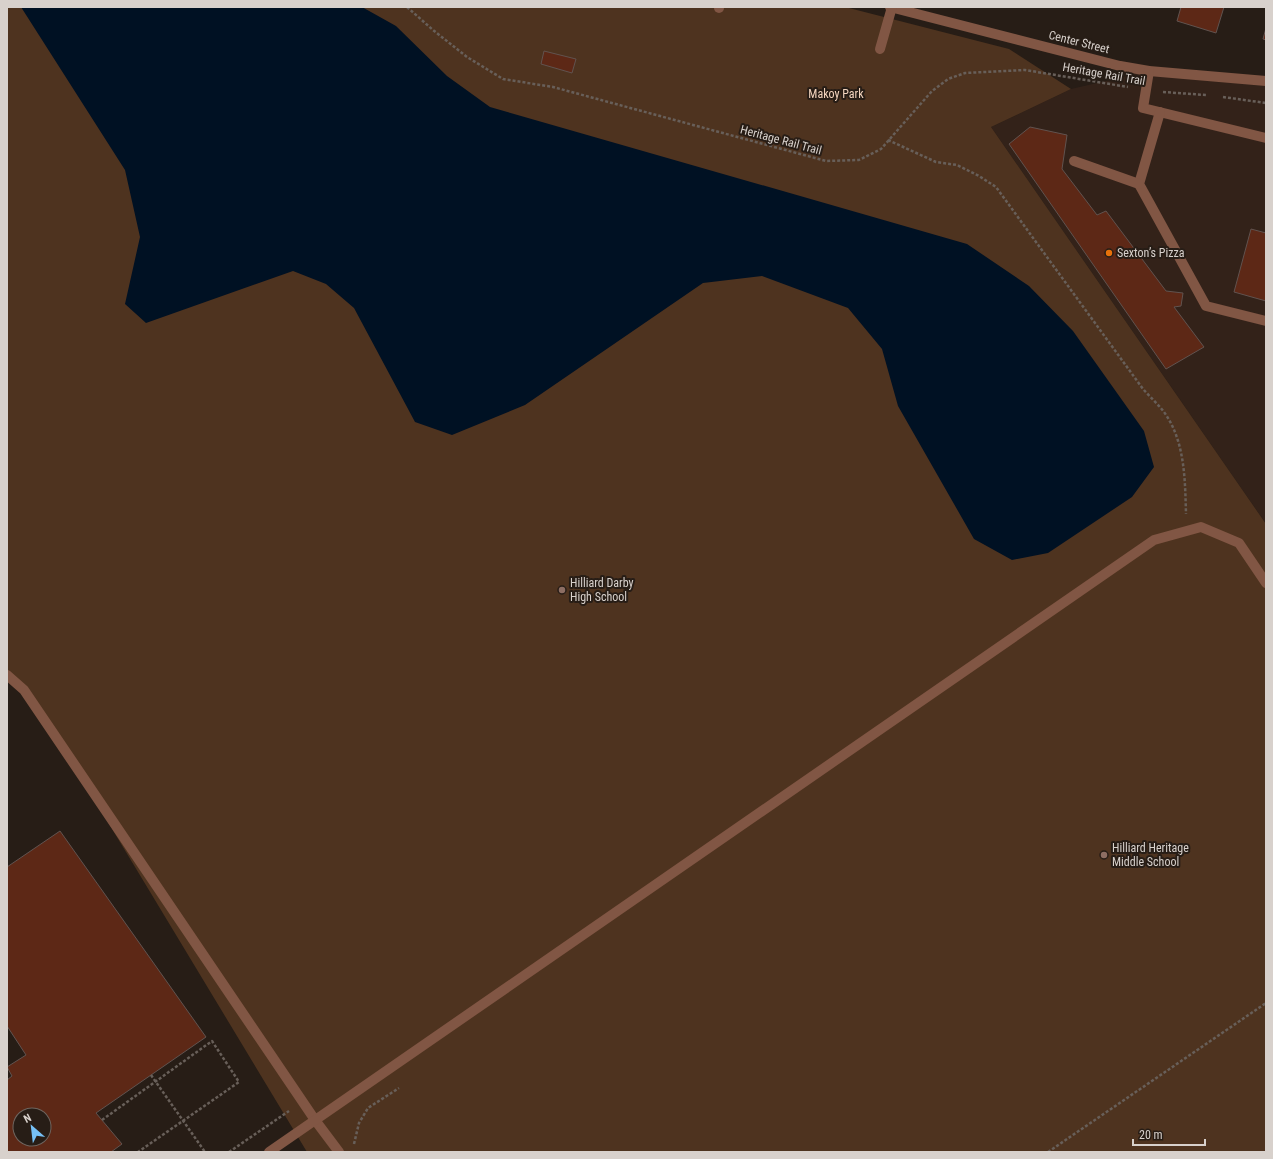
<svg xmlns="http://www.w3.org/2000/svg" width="1273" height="1159" font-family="'Roboto Condensed',sans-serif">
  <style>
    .industrial { fill: #332219 }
    .green { fill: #4e331f }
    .water { fill: #001123 }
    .building { fill: #5d2816; stroke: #61534f; fill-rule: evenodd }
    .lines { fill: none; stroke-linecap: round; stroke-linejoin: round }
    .path { stroke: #685f59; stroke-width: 2.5; stroke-dasharray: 3 2; stroke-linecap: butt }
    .minor { stroke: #815644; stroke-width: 10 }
    .food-dot { fill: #e8710a; stroke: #271d16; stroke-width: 1.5 }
    .education-dot { fill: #8d6e63; stroke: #271d16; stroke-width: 1.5 }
    .labels { text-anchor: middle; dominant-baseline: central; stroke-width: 4; stroke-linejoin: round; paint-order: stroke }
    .street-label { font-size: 12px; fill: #d8d1cc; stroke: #271d16 }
    .park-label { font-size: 12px; fill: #f4d5bf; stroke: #271d16 }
    .poi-label { font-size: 12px; fill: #d8d1cc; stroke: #271d16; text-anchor: start }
  </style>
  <rect width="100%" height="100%" fill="#271d16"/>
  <polygon class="industrial" points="1149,71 1266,81 1266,524 991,127 1071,89"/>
  <polygon class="green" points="7,7 845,7 1009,49 1071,89 991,127 1266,524 1266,1152 307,1152 27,688 7,677"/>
  <polygon class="water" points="21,7 362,7 396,26 447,76 490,107 967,244 1029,286 1073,331 1144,431 1154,467 1132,497 1048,553 1012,560 974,539 898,406 882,349 848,308 762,276 703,283 525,405 452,435 415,422 354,308 326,284 293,271 146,323 125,304 140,237 125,170"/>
  <g class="building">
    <polygon points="1181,7 1224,7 1216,33 1177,21"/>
    <polygon points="1266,28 1266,40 1263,39"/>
    <polygon points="544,51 576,59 572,73 541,64"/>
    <polygon points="1030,127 1067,135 1062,169 1097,215 1106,211 1166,291 1183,293 1181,306 1174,307 1204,347 1166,369 1009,144"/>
    <polygon points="1251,229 1266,233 1266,301 1234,292"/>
    <path d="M60 831 206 1037 96 1113 122 1144 111 1152H7V1080L12 1076 7 1067 26 1055 7 1026V867ZM20 1115H44V1139H20Z"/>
  </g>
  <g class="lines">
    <g class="path">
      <polyline points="407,7 433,30 467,57 503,79 553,87 826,161 859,160 881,149 932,91 948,79 965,73 1025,70 1128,87"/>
      <polyline points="1163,92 1206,95"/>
      <polyline points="1223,97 1266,103"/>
      <path d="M888 140 936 162 957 165 979 176 996 187 1143 389C1150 397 1158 404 1164 412 1185 441 1185 479 1186 514"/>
      <polyline points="151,1075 205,1152"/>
      <polyline points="102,1120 212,1041 239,1082 138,1152"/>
      <polyline points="354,1144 359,1123 368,1108 399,1088"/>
      <polyline points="229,1152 289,1111"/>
      <polyline points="1048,1152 1266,1003"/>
    </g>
    <g class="minor">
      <polyline points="890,7 1120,66 1149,71 1266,81"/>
      <polyline points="719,8 719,7"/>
      <polyline points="880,49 892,7"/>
      <polyline points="1149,71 1143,108 1266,138"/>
      <polyline points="1160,112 1139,184 1206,306 1266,321"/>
      <polyline points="1074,161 1139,184"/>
      <polyline points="7,675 24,690 315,1120 339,1152"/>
      <polyline points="269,1152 1154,540 1201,527 1239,543 1266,583"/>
    </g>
  </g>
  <circle class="food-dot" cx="1109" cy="253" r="4"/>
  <g class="education-dot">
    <circle cx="562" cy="590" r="4"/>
    <circle cx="1104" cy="855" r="4"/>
  </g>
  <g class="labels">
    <g class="street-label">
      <text transform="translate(1079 42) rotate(14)">Center Street</text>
      <text transform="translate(1104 74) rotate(10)">Heritage Rail Trail</text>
      <text transform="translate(781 140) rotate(15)">Heritage Rail Trail</text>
    </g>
    <g class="park-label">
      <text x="836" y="94">Makoy Park</text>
    </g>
    <g class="poi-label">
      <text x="1117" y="253">Sexton’s Pizza</text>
      <text x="570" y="583">Hilliard Darby<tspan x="570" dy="14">High School</tspan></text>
      <text x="1112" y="848">Hilliard Heritage<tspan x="1112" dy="14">Middle School</tspan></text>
    </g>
  </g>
  <rect width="1273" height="1159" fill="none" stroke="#d8d1cc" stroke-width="16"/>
  <g transform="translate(32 1127) rotate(332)"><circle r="19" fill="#271d16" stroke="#6e655f"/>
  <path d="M0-3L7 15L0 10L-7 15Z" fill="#76c0f6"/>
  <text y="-6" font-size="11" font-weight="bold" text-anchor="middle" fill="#d8d1cc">N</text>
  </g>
  <path d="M1133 1139v6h72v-6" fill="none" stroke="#d8d1cc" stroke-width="2"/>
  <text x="1139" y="1139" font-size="12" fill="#d8d1cc" stroke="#271d16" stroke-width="3" paint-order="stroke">20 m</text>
</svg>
